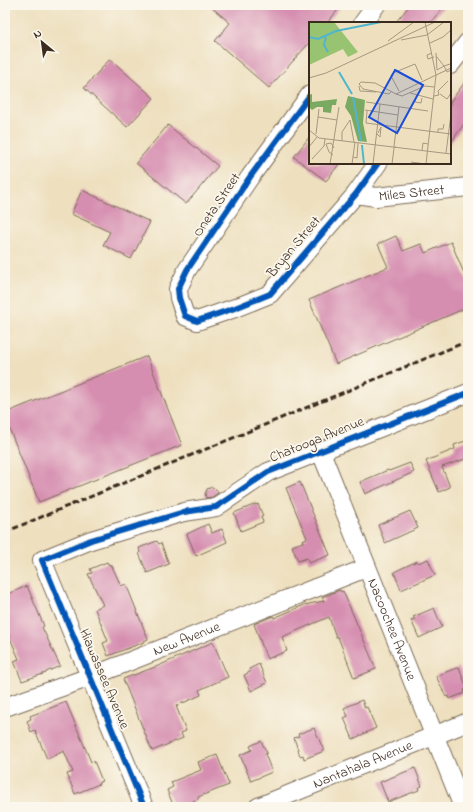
<svg xmlns="http://www.w3.org/2000/svg" width="473" height="812" font-family="'Indie Flower',sans-serif">
  <style>
    .building { fill: #d68eb0 }
    .lines { fill: none; stroke-linecap: round; stroke-linejoin: round }
    .minor-casing { stroke: #7a6a56; stroke-width: 20 }
    .minor { stroke: #fff; stroke-width: 18 }
    .rail { stroke: #3b2a1e; stroke-width: 3; stroke-dasharray: 6 3; stroke-linecap: butt }
    .cycleway-casing { stroke: #fbf7ec; stroke-width: 8 }
    .cycleway { stroke: #0057b8; stroke-width: 6 }
    .labels { text-anchor: middle; dominant-baseline: central; stroke-width: 3.5; stroke-linejoin: round; paint-order: stroke }
    .street-label { font-size: 14px; fill: #3b2a1e; stroke: #fbf7ec }
    .inset-river { fill: none; stroke: #4fb6cd; stroke-width: 2 }
    .inset-road { fill: none; stroke: #a6977f; stroke-width: 1 }
    .view { fill: #1d4ed8; fill-opacity: 0.15; stroke: #1d4ed8; stroke-width: 2 }
    .inset-edge { fill: none; stroke: #3b2a1e; stroke-width: 2 }
  </style>
  <rect width="100%" height="100%" fill="#fbf7ec"/>
  <filter id="ink" filterUnits="userSpaceOnUse"><feTurbulence type="fractalNoise" baseFrequency=".025" numOctaves="2"/><feDisplacementMap in="SourceGraphic" scale="8" xChannelSelector="R" yChannelSelector="G"/><feConvolveMatrix kernelMatrix="1 2 1 2 8 2 1 2 1" color-interpolation-filters="sRGB"/></filter>
  <filter id="wash" filterUnits="userSpaceOnUse"><feTurbulence type="fractalNoise" baseFrequency=".012" numOctaves="4" result="noise"/><feDisplacementMap in="SourceGraphic" scale="16" xChannelSelector="R" yChannelSelector="G"/><feGaussianBlur stdDeviation="0.9" result="paint"/><feColorMatrix in="noise" values="0 0 0 0 0 0 0 0 0 0 0 0 0 0 0 0 0 1.4 0 .05"/><feComposite in="paint" operator="in"/></filter>
  <g filter="url(#wash)">
    <rect width="100%" height="100%" fill="#eee0bf"/>
    <g id="blocks">
      <g class="building">
        <polygon points="209,5 342,5 327,23 310,23 310,42 269,88 215,41 230,23"/>
        <polygon points="410,5 445,5 430,23 395,23"/>
        <polygon points="110,59 154,98 127,127 84,88"/>
        <polygon points="468,78 468,118 450,144 450,102"/>
        <polygon points="168,125 218,166 186,204 136,163"/>
        <polygon points="310,136 310,163 340,163 326,181 294,157"/>
        <polygon points="82,190 150,222 131,259 103,245 110,232 71,214"/>
        <polygon points="396,236 403,251 421,244 425,253 451,242 468,283 468,307 336,364 309,300 388,267 378,244"/>
        <polygon points="147,356 182,445 39,502 5,418 5,413"/>
        <polygon points="468,440 468,458 442,467 450,487 439,492 426,461 455,449 454,445"/>
        <polygon points="410,463 414,472 365,494 360,482 388,470 389,471"/>
        <polygon points="300,482 330,555 309,563 307,558 298,561 292,546 303,542 302,540 307,538 286,488"/>
        <polygon points="212,487 217,490 218,493 212,497 206,498 205,494 207,489"/>
        <polygon points="256,504 256,505 258,504 263,516 261,517 263,522 241,531 234,513"/>
        <polygon points="410,511 418,528 385,543 378,525"/>
        <polygon points="208,524 212,533 222,529 227,542 196,556 187,534"/>
        <polygon points="157,541 159,544 161,543 169,564 147,573 139,553 140,552 139,548"/>
        <polygon points="428,559 435,575 401,590 394,572 417,561 418,563"/>
        <polygon points="107,562 109,565 111,564 121,586 126,584 148,639 144,641 144,642 108,656 103,643 108,641 95,609 103,605 88,574 92,573 90,569"/>
        <polygon points="27,586 44,626 42,627 60,666 46,672 46,673 22,681 14,661 19,659 5,626 5,595"/>
        <polygon points="340,590 341,592 343,591 376,669 354,678 338,637 336,637 329,617 282,637 287,651 267,659 254,624 273,616 274,618 304,605 324,601 322,597"/>
        <polygon points="434,608 442,627 419,638 411,620 415,619 413,617"/>
        <polygon points="213,642 228,677 199,690 201,695 176,706 186,731 181,733 183,738 152,751 123,679 158,666"/>
        <polygon points="259,664 267,683 251,691 244,675 250,672 249,669"/>
        <polygon points="459,667 467,689 464,690 465,693 449,699 448,696 446,697 436,676"/>
        <polygon points="362,700 365,708 367,707 376,728 353,739 344,718 348,716 344,708"/>
        <polygon points="66,702 91,762 94,761 102,781 99,782 99,784 75,794 67,774 73,772 64,751 47,759 35,730 31,732 27,721 31,719 30,716"/>
        <polygon points="314,728 324,751 304,759 303,755 300,756 294,738 299,736 298,734"/>
        <polygon points="261,741 267,753 265,754 272,772 251,781 240,755 252,750 250,746"/>
        <polygon points="217,755 229,785 198,797 198,799 193,801 194,804 188,807 174,807 167,790 173,787 171,782 201,770 198,762"/>
        <polygon points="415,768 422,786 418,788 419,790 388,802 380,782"/>
      </g>
    </g>
  </g>
  <g filter="url(#ink)">
    <use href="#blocks" fill-opacity="0" stroke="#7a6a56" stroke-width="1"/>
    <g class="lines">
      <defs>
        <g id="minor">
          <polyline points="363,23 376,5"/>
          <polyline points="450,65 468,42"/>
          <polyline points="310,95 250,177 187,270 178,289 179,298 185,316 197,321 235,308 270,294 356,194 378,163"/>
          <path id="s1" d="M356 194 376 197 468 187"/>
          <path id="s2" d="M321 452 463 807"/>
          <path id="s3" d="M5 707 90 677 366 568"/>
          <polyline points="144,807 42,560 91,540 184,512 216,507 268,472 468,393"/>
          <path id="s4" d="M258 807 468 722"/>
        </g>
      </defs>
      <use href="#minor" class="minor-casing"/>
      <use href="#minor" class="minor"/>
      <polyline class="rail" points="5,532 468,341"/>
      <defs>
        <g id="cycleway">
          <polyline points="310,95 250,177 187,270 178,289 179,298 185,316 197,321 235,308 270,294 356,194 378,163"/>
          <polyline points="144,807 42,560 91,540 184,512 216,507 268,472 468,393"/>
        </g>
      </defs>
      <use href="#cycleway" class="cycleway-casing"/>
      <use href="#cycleway" class="cycleway"/>
    </g>
  </g>
  <g class="labels">
    <g class="street-label">
      <text stroke="none"><textPath href="#s1" startOffset="56">Miles Street</textPath></text>
      <text transform="translate(217 205) rotate(-56)">Oneta Street</text>
      <text transform="translate(294 247) rotate(-50)">Bryan Street</text>
      <text transform="translate(317 440) rotate(-22)">Chatooga Avenue</text>
      <text stroke="none"><textPath href="#s2" startOffset="191">Nacoochee Avenue</textPath></text>
      <text stroke="none"><textPath href="#s3" startOffset="194">New Avenue</textPath></text>
      <text transform="translate(104 679) rotate(67)">Hiawassee Avenue</text>
      <text stroke="none"><textPath href="#s4" startOffset="113">Nantahala Avenue</textPath></text>
    </g>
  </g>
  <g transform="translate(309 22)">
    <rect width="142" height="142" fill="#eee0bf"/>
    <path d="M0 0H25L49 30 39 35 34 27 0 43Z" fill="#98c370"/>
    <path d="M3 72V80L28 77 27 83H23L22 91 14 90V85H8L3 88 0 85V73ZM39 74 56 78 54 101 58 120 49 119 42 94 36 85Z" fill="#7aa962"/>
    <path class="inset-river" d="M0 15 9 17 27 9 72 0M17 15 15 23 19 30M30 50 43 72M44 75 52 119M53 123 55 142"/>
    <path class="inset-road" d="M116 0 127 53 117 142M92 18 118 13 135 0M79 19 105 0M121 21 134 15 142 8M123 31 118 33 119 37 125 35M127 31 128 48 135 44 138 50 142 48M127 34 135 44 141 42M0 56 17 51 126 0M50 64 51 69 67 70M125 65 116 64 93 74 87 72 142 46M90 69 82 54 84 51 106 42 113 58M82 70 80 72 54 67 50 62 52 60 66 61 87 72M101 71 124 77M131 72 138 77 142 71M125 74 130 73 129 69 139 59M106 77V80L112 81 113 76M57 80 71 82M56 88 89 93M58 89 57 101 142 112M9 95 28 98M0 108 10 116 84 125M129 110V107H134L135 102M67 111 71 115 72 105 69 111M7 112 10 87M33 119V110L41 98 45 120M85 124 90 85M0 125 8 115M87 125H84L142 132M113 128 114 121 119 122M137 131 142 92M24 133 20 130 17 122 22 121 25 126M44 135 48 136 49 121M3 137 15 124 16 117M102 140 117 142M21 142 30 85M43 142 46 120M64 142 71 82 119 89M83 142 85 126"/>
    <path class="view" d="M86 48 114 63 88 111 60 95Z"/>
    <rect width="142" height="142" class="inset-edge"/>
  </g>
  <rect width="473" height="812" fill="none" stroke="#fbf7ec" stroke-width="20"/>
  <g transform="translate(42 42) rotate(331)" stroke="#fbf7ec" stroke-width="3" paint-order="stroke">
  <path d="M0-3L7 15L0 10L-7 15Z" fill="#3b2a1e"/>
  <text y="-6" font-size="11" font-weight="bold" text-anchor="middle" fill="#3b2a1e">N</text>
  </g>
</svg>
